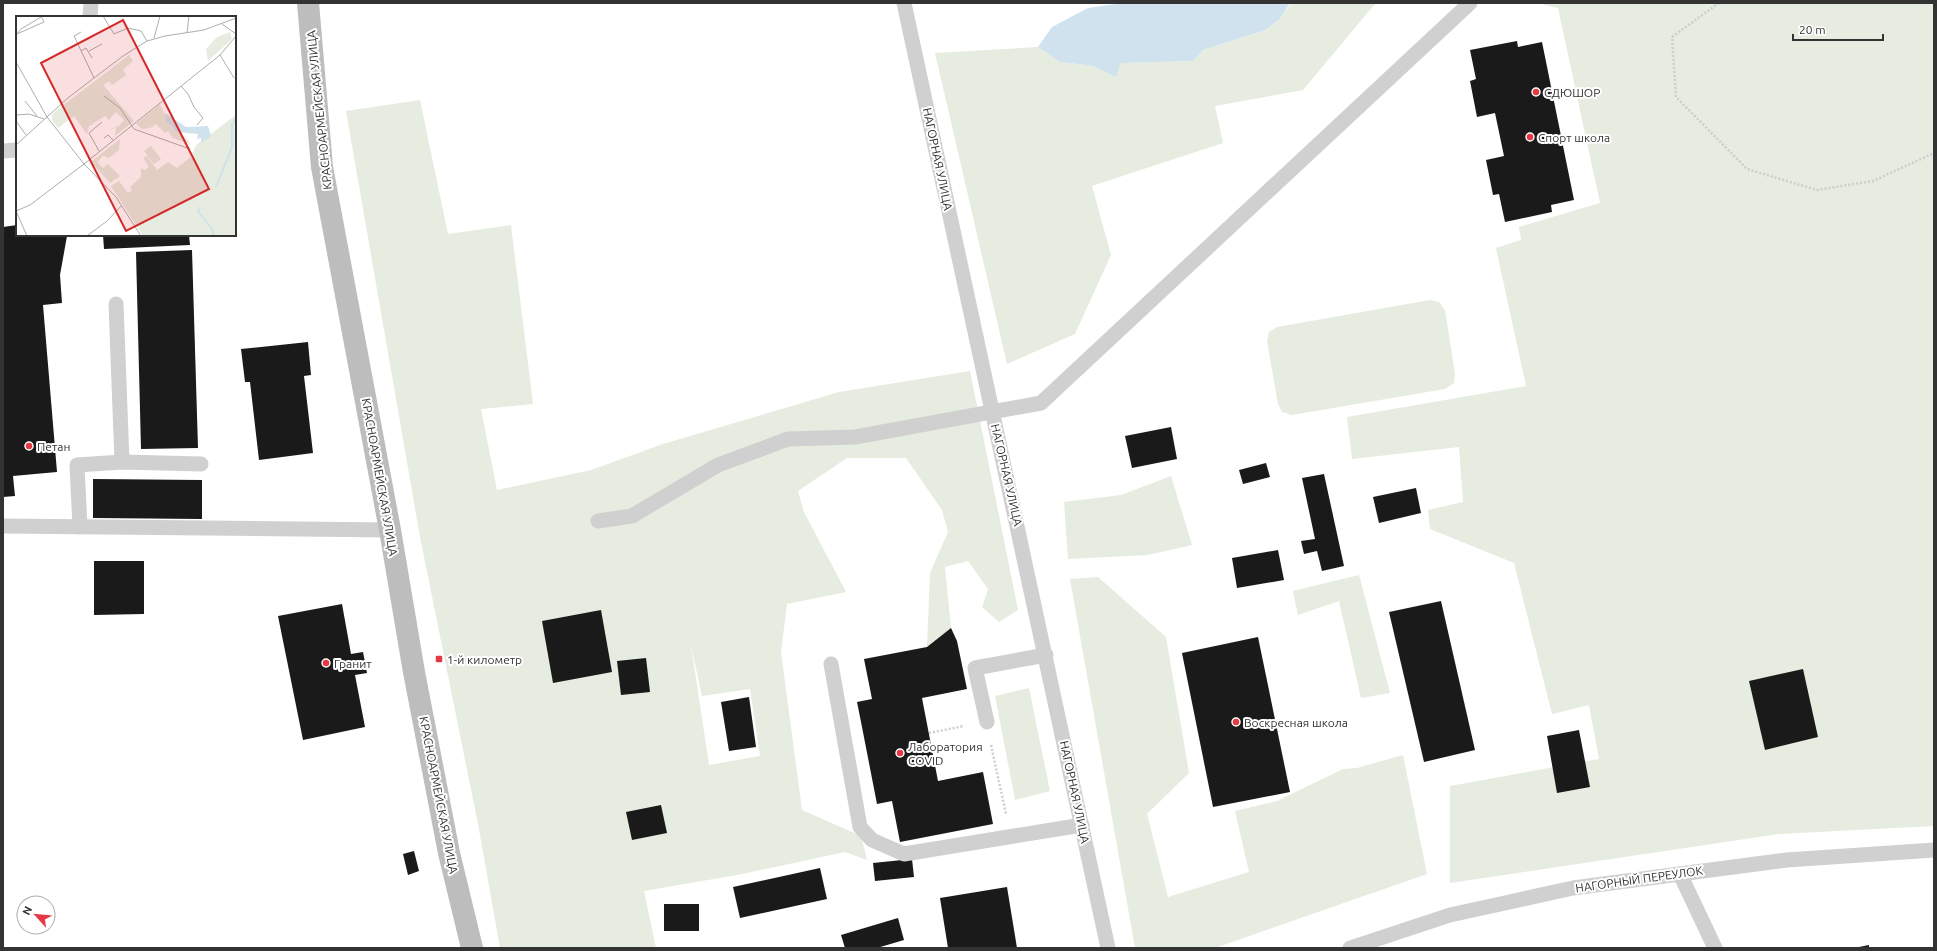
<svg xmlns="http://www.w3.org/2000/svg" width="1937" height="951" font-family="Ubuntu,sans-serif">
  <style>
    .green { fill: #e6ecdf; fill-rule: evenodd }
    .water { fill: #cfe2ee }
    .building { fill: #1a1a1a }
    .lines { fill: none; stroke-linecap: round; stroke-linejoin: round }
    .path { stroke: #cdcdcd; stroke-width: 2.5; stroke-dasharray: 2 2; stroke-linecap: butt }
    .lane { stroke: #d0d0d0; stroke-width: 15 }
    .secondary { stroke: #bdbdbd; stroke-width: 22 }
    .poi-dot { fill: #e63946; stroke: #fff; stroke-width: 1.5 }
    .labels { text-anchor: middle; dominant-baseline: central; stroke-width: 4; stroke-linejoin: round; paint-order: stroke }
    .poi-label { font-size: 12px; fill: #333; stroke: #fff; text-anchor: start }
    .street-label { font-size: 12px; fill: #333; stroke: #fff }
    .inset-river { fill: none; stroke: #cfe2ee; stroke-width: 2 }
    .inset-road { fill: none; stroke: #adadad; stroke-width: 1 }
    .view { fill: #d62828; fill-opacity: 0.15; stroke: #d62828; stroke-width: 2 }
    .inset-edge { fill: none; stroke: #333; stroke-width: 2 }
  </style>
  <rect width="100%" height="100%" fill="#fff"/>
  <g class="green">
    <polygon points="1291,3 1378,3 1374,5 1303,90 1215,106 1223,143 1092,186 1111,255 1075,334 1007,364 935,53 1038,47 1060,62 1094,66 1116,76 1121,63 1193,61 1203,50 1265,30 1280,19"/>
    <polygon points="1537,3 1934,3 1934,826 1779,834 1450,883 1450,786 1599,759 1589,705 1552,714 1514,563 1430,529 1428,510 1463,502 1459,447 1352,459 1347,417 1526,386 1496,248 1521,240 1519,227 1600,203 1558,8"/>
    <path d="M420 100 448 234 511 225 533 404 481 409 497 490 591 470 663 444 839 392 970 371 1018 610 999 622 982 607 988 589 968 561 945 567 951 628 927 647 930 573 948 532 942 510 906 458H847L798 491 804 512 846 592 787 604 781 652 802 810 861 836 867 860 845 852 737 875 644 891 656 948H500L478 824 420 537 346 111ZM691 645 702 696 750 689 760 756 709 765Z"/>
    <polygon points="1430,300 1439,302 1445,310 1455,374 1454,383 1445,389 1292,415 1282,412 1278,404 1267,341 1269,332 1277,327"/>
    <polygon points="1171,476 1192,545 1148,555 1068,559 1064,502 1121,495"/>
    <polygon points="1359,575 1390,693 1361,698 1339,601 1298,615 1293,591"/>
    <polygon points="1098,577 1166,637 1189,773 1147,814 1168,897 1249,872 1235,811 1277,801 1343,769 1357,768 1403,755 1427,874 1215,948 1135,948 1070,579"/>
    <polygon points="1029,688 1050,791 1015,800 995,696"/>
  </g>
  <polygon class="water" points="1123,3 1290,3 1280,19 1265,30 1203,50 1193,61 1121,63 1116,77 1094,66 1060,62 1038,47 1052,27 1088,8"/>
  <g class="building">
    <polygon points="1517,41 1518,47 1542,42 1574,200 1551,205 1552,212 1505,222 1499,194 1493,195 1486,160 1504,156 1495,113 1477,117 1470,81 1476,79 1470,50"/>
    <polygon points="17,225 17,235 67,236 60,275 62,303 43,305 57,472 13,476 15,496 3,497 3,227"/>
    <polygon points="103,235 189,235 190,245 104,249"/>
    <polygon points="192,250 198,448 141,449 136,252"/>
    <polygon points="308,342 311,375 304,376 313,453 259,460 250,382 245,382 241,349"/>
    <polygon points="1171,427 1177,459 1132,468 1125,436"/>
    <polygon points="1266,463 1270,477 1243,484 1239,470"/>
    <polygon points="1324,474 1344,566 1322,571 1317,551 1304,554 1301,541 1315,539 1302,478"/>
    <polygon points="93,479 202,480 202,519 93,518"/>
    <polygon points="1416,488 1421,513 1379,523 1373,497"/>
    <polygon points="1278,550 1284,580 1237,588 1232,558"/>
    <polygon points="94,561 144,561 144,614 94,615"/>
    <polygon points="1441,601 1475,750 1424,762 1389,612"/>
    <polygon points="342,604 351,654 363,652 367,673 355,675 365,727 303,740 278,616"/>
    <polygon points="601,610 612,672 553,683 542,621"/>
    <polygon points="951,628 957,641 967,689 922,698 938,781 983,772 993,824 900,842 892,801 877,804 862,727 857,702 872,699 864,659 927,647"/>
    <polygon points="1258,637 1290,792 1213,807 1182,653"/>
    <polygon points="646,658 650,692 621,695 617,661"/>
    <polygon points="1803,669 1818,737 1765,750 1749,681"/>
    <polygon points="749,697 756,747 729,751 721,702"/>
    <polygon points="1579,730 1590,787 1557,793 1547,736"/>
    <polygon points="661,805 667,833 632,840 626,812"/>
    <polygon points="414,851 419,871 408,875 403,854"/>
    <polygon points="912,859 914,877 875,881 873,863"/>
    <polygon points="820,868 827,899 740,918 733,887"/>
    <polygon points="1007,887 1017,948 948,948 940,898"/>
    <rect x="664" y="904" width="35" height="27"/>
    <polygon points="898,918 904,940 877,948 845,948 841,935"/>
    <polygon points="1869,945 1869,948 1859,948 1859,947"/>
  </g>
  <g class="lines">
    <g class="path">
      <polyline points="1719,3 1672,37 1676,97 1747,169 1817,190 1873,181 1934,153"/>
      <polyline points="929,733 964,726"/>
      <polyline points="991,745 1006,814"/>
    </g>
    <g class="lane">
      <polyline points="904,3 1108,948"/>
      <polyline points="90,17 91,3"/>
      <polyline points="3,151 17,150"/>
      <polyline points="116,304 122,462"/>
      <polyline points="598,521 632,516 718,465 788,439 855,437 1041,403 1470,3"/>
      <polyline points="3,526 390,530"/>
      <polyline points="80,527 77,465 122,462 201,464"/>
      <polyline points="831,664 860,827 872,840 904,854 1082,825"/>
      <polyline points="987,722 975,668 1046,655"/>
      <polyline points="1680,874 1715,948"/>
      <polyline points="1350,948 1450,915 1573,888 1787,860 1934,850"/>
    </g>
    <polyline class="secondary" points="308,3 322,167 390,530 414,672 449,853 472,948"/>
  </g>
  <g class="poi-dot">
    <circle cx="1536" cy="92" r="4"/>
    <circle cx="1530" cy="137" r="4"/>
    <circle cx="29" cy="446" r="4"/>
    <rect x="435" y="655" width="8" height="8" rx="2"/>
    <circle cx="326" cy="663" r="4"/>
    <circle cx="1236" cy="722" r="4"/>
    <circle cx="900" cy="753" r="4"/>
  </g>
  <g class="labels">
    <g class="poi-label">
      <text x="1544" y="92">СДЮШОР</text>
      <text x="1538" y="137">Спорт школа</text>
      <text x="37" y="446">Петан</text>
      <text x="447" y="659">1-й километр</text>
      <text x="334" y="663">Гранит</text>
      <text x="1244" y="722">Воскресная школа</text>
      <text x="908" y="746">Лаборатория<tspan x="908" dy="14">COVID</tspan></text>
    </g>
    <g class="street-label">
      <text transform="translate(319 110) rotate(-96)">КРАСНОАРМЕЙСКАЯ УЛИЦА</text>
      <text transform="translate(938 159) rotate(78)">НАГОРНАЯ УЛИЦА</text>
      <text transform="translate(1007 475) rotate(77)">НАГОРНАЯ УЛИЦА</text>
      <text transform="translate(380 477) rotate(80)">КРАСНОАРМЕЙСКАЯ УЛИЦА</text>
      <text transform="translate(1075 792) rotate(78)">НАГОРНАЯ УЛИЦА</text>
      <text transform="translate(439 795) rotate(79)">КРАСНОАРМЕЙСКАЯ УЛИЦА</text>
      <text transform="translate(1639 879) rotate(-8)">НАГОРНЫЙ ПЕРЕУЛОК</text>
    </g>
  </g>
  <g transform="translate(16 16)">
    <rect width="220" height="220" fill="#fff"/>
    <path d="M214 16 216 23 192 45 190 33 201 21ZM113 39 117 45 107 54 110 59 96 69 93 65 87 69 118 105 99 120 100 112 92 114 103 110 108 104 100 96 93 104 89 100 73 110 71 118 58 100 42 112 36 104V98ZM144 88 155 111 165 117 174 127 173 128 157 122 152 115 149 117 140 108 134 112 126 113 120 108ZM220 99V220H127L95 170 103 165 112 177 116 174 114 171 125 161V152L129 154 133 151 127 142 131 140 141 154 152 146 161 152 176 140 180 129ZM104 123 103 134 93 142 87 140 81 146 87 152 92 148 104 160 94 167 75 146ZM135 130 145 143 138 148 128 135Z" fill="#e6ecdf"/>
    <path d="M149 97 170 111 192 110 195 120 185 127V122L181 123 182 118 161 116 150 105Z" fill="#cfe2ee"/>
    <path class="inset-river" d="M200 171 216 131V108L220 104M184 191 182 195 196 213 198 220"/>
    <path class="inset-road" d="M87 0 98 18 112 12 125 15 131 25M206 8 220 18M65 16 58 20 78 62M171 17 173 0M1 18 28 6 25 0M1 18 5 13 25 1M138 22 144 0M65 35 70 32 76 42M73 35 86 28M204 39 218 62M0 46 31 101 68 148 100 181 125 220M165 70 172 78 178 91 187 102 181 109M88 80 104 92 118 113 174 133M9 85 21 100M0 99 13 98 28 103M0 105 10 119M88 122 92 119 97 124M0 129 53 81 107 40 131 25 149 20 188 14 220 2M83 135 73 117 86 106M0 195 14 189 68 148 204 39 220 20M0 195 11 220M71 220 91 205 106 189"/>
    <path class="view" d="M107 4 193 173 110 215 25 47Z"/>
    <rect width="220" height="220" class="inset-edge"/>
  </g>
  <rect width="1937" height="951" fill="none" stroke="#333333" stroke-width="8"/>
  <g transform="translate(36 915) rotate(297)"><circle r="19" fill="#ffffff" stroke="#adadad"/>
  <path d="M0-3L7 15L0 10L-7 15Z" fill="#e63946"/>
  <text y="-6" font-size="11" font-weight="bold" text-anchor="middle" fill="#333333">N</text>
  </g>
  <path d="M1793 34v6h90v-6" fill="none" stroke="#333333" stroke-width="2"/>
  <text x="1799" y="34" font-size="12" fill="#333333" stroke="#ffffff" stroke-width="3" paint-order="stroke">20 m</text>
</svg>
